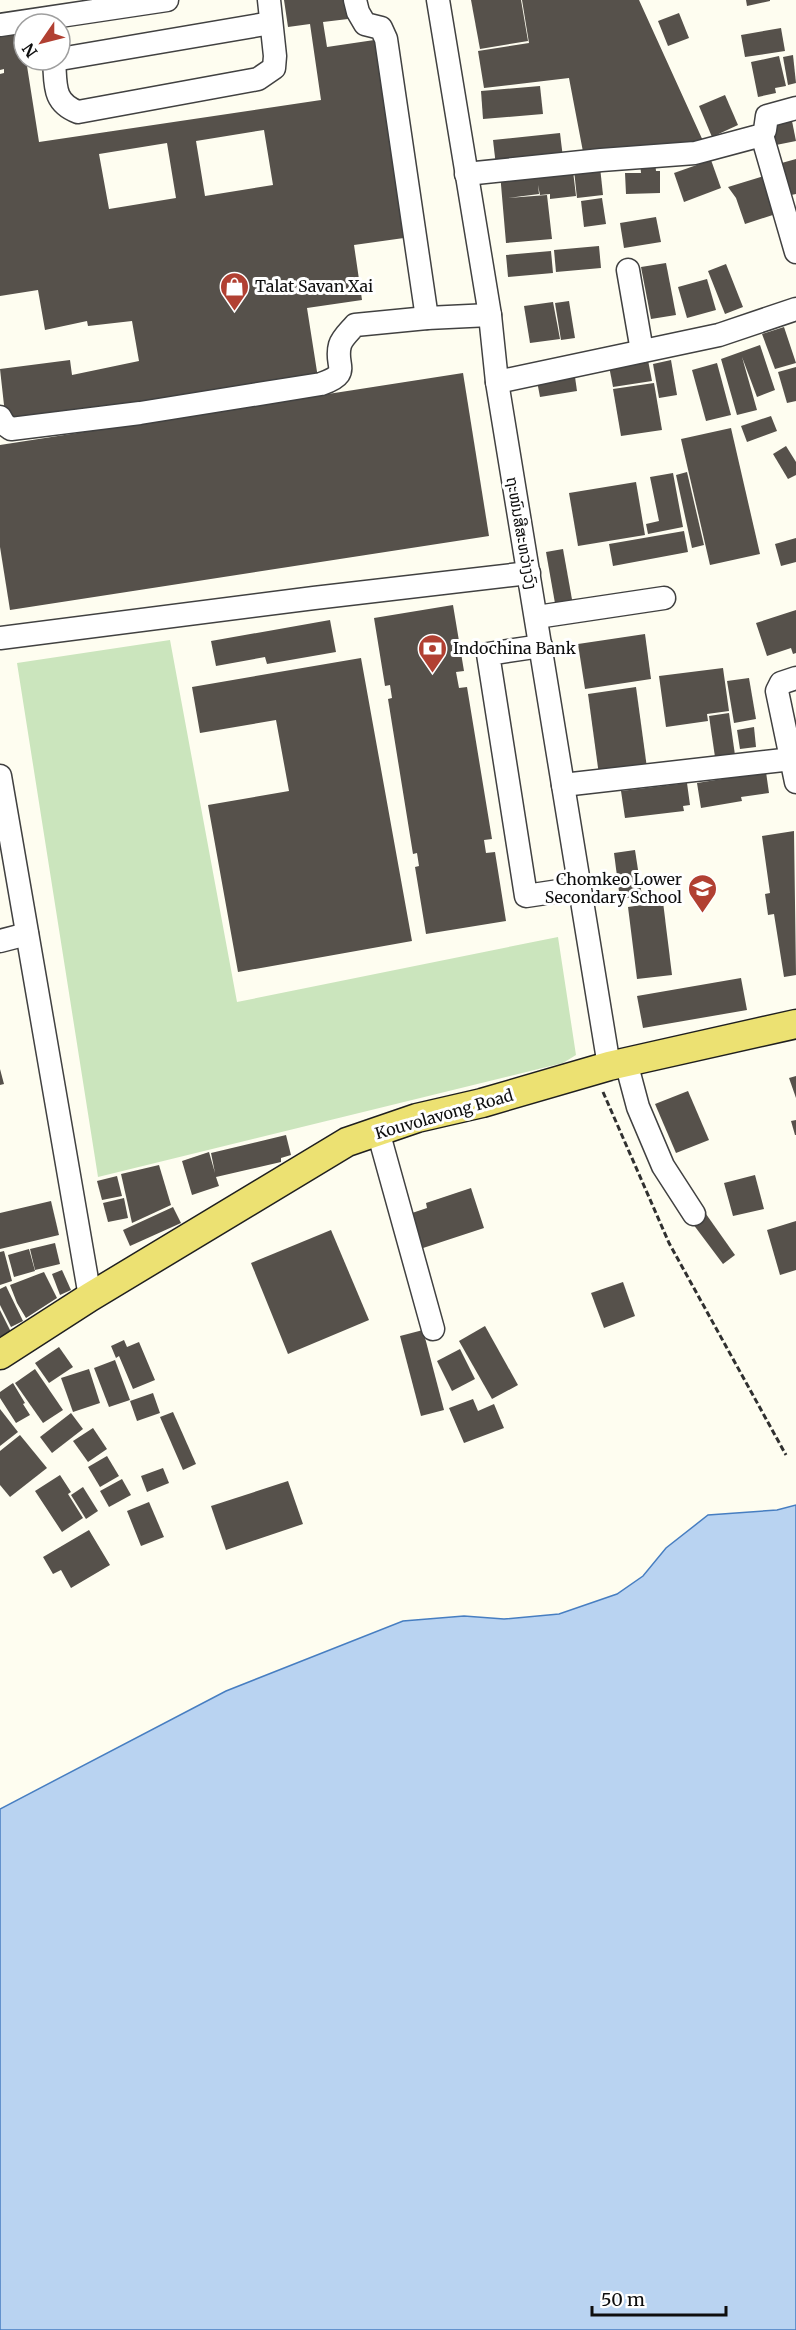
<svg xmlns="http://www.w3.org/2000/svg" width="796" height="2330" font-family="Merriweather,'Noto Sans Lao',serif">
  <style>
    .green { fill: #cbe5bd }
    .water { fill: #b9d3f1; stroke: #477ec1; stroke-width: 1.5 }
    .building { fill: #56514b; fill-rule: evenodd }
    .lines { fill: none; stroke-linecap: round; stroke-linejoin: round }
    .minor-casing { stroke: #414141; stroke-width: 25 }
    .major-casing { stroke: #1f1f1f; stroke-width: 31 }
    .path { stroke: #303030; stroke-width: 3; stroke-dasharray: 6 3; stroke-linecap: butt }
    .minor { stroke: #fff; stroke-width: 22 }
    .major { stroke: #ece172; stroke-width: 28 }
    .labels { text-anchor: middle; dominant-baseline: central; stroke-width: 6; stroke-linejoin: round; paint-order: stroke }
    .poi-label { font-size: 16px; fill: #0e0e0e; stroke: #fff; text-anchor: start }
    .street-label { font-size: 16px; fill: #0e0e0e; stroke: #fff }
  </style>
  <rect width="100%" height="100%" fill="#fefdf0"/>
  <polygon class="green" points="170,640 237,1002 558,937 576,1055 563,1063 98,1177 17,663"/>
  <polygon class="water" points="796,1505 796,2330 0,2330 0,1809 226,1691 403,1621 464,1616 504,1619 559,1614 617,1594 643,1576 666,1548 708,1515 777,1510"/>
  <g class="building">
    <path d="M284 0H345L348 19 323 22 327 47 381 39 411 237 354 245 362 300 307 308 318 378 6 423 0 369 70 360 72 375 139 361 132 321 88 326 87 321 45 330 38 290 0 296V74L4 73V69L0 70V36L24 32V60H46V63L27 66 39 142 321 100 310 24 288 27ZM264 130 273 185 205 196 196 141ZM167 143 176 198 109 209 99 154Z"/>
    <polygon points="471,0 521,0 528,41 480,49"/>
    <polygon points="522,0 639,0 704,143 584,157 569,78 484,88 478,51 529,43"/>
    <polygon points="746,0 770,0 770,1 747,6"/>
    <polygon points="679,13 689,38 668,46 658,21"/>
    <polygon points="781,28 785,51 745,57 741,35"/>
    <polygon points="793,55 796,83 788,85 783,57"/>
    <polygon points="779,56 786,86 775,88 776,93 758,97 751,62"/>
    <polygon points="540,86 543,114 483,119 481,91"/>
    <polygon points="725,95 738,125 712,137 699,106"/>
    <polygon points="791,116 796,141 776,145 771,120"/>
    <polygon points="560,133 563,158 496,166 493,140"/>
    <polygon points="796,159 796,194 786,196 778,164"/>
    <polygon points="711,160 721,188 684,202 674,173"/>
    <polygon points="655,162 656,171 660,171 660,193 626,194 625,173 641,173 640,163"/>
    <polygon points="600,167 603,195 577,198 574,170"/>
    <polygon points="573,171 576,196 550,199 550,194 540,195 538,185 539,194 508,198 547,195 552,239 506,243 500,173"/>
    <polygon points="767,175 779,213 745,224 736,198 728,187"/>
    <polygon points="602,198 606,224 584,227 581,201"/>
    <polygon points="656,217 661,242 624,248 620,223"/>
    <polygon points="599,246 601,268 556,272 554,250"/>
    <polygon points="551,251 553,273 508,277 506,255"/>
    <polygon points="666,263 676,315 651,319 641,267"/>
    <polygon points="726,264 743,307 725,314 708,271"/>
    <polygon points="707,279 716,310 687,318 678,287"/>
    <polygon points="569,301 575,338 561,340 555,303"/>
    <polygon points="553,302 560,339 530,343 524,306"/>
    <polygon points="784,327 796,363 775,369 762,334"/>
    <polygon points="760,345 775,390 757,397 742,357 757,410 737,415 721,359"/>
    <polygon points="648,360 652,381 613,387 609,366"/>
    <polygon points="671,360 677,395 659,398 653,364"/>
    <polygon points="717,363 731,415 706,421 692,370"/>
    <polygon points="796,367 796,401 787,403 778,372"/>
    <polygon points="574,370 577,391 540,397 536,376"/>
    <polygon points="463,373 489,536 10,610 0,547 0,445"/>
    <polygon points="654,383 662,430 621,436 613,389"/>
    <polygon points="771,416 777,431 747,442 741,426"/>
    <polygon points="731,428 760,554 710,565 681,439"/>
    <polygon points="786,446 796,462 796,475 788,479 773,454"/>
    <polygon points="687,472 704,545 692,548 676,475"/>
    <polygon points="673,473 683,527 648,534 646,524 659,521 650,477"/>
    <polygon points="636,482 645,535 578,546 569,493"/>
    <polygon points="684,531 688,552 613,566 609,544"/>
    <polygon points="796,538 796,562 781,566 775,544"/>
    <polygon points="563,549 573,605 556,609 546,552"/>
    <polygon points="453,605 464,671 456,672 459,688 467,687 492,839 484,840 486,853 495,852 506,921 426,934 415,867 419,866 417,853 413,854 388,699 392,698 390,685 385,686 374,618"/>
    <polygon points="796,610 796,653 793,654 791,648 767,656 756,623"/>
    <polygon points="330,620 336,652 267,664 265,657 216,666 211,641"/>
    <polygon points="645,634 651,679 585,689 578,644"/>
    <polygon points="361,658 412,941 238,972 208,805 289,791 276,720 200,733 192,687"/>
    <polygon points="723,668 729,711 707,714 708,721 666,727 659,676"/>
    <polygon points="749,678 756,719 734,723 727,681"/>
    <polygon points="636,687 647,768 599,775 588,694"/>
    <polygon points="729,713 735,755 715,757 709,716"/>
    <polygon points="754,727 756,747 740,749 737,730"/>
    <polygon points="766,772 769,793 741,797 742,801 701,808 697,783"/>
    <polygon points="687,783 690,805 683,806 684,811 625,818 621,791"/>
    <polygon points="794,831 796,975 784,977 774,914 768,915 765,894 770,893 762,836"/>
    <polygon points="635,850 642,896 620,899 614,853"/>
    <polygon points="663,902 672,975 637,979 628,907"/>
    <polygon points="741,978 747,1010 643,1028 637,996"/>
    <polygon points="0,1069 4,1084 0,1085"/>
    <polygon points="796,1076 796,1098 789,1078"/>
    <polygon points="688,1091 709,1140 676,1153 655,1104"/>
    <polygon points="796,1120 796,1135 795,1135 791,1121"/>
    <polygon points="286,1135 291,1155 281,1158 281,1162 216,1177 219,1186 192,1195 182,1161 209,1152 215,1173 211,1153"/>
    <polygon points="159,1165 171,1205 132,1223 121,1174"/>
    <polygon points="755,1175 764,1209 733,1216 724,1183"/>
    <polygon points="117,1176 122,1196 102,1200 97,1181"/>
    <polygon points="471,1188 484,1228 420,1249 409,1214 427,1208 426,1203"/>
    <polygon points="124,1198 128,1218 108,1222 103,1203"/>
    <polygon points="51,1201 59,1235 0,1249 0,1213"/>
    <polygon points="173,1207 181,1223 130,1246 123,1230"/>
    <polygon points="706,1214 735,1255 723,1264 693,1224"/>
    <polygon points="796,1221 796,1270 780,1275 767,1230"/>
    <polygon points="331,1230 369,1320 288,1354 251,1263"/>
    <polygon points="55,1243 60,1264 35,1270 30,1249"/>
    <polygon points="29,1249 35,1271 14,1277 8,1255"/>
    <polygon points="4,1251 12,1281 0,1285 0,1252"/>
    <polygon points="62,1270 71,1290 60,1295 52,1274"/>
    <polygon points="44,1272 57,1298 26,1318 17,1303 10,1285 36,1275 37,1277 36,1275"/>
    <polygon points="623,1282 635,1316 604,1328 591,1293"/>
    <polygon points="6,1286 23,1321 11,1327 0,1305 0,1289"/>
    <polygon points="0,1310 11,1332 0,1337"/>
    <polygon points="485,1326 518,1385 492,1399 459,1341"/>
    <polygon points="423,1330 444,1410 421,1416 400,1336"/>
    <polygon points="124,1340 127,1347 139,1342 155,1380 133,1389 119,1356 116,1358 111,1346"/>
    <polygon points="59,1347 73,1367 49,1383 35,1363"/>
    <polygon points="460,1349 475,1379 452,1391 437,1361"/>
    <polygon points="115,1360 130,1400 109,1407 94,1368"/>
    <polygon points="35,1369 63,1410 43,1423 15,1383"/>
    <polygon points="89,1369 100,1403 73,1412 61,1378"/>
    <polygon points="13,1383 25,1403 23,1404 30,1415 16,1423 0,1398 0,1392"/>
    <polygon points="153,1393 160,1413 137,1421 130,1401"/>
    <polygon points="473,1399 478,1411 494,1404 504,1428 464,1443 449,1408"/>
    <polygon points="0,1409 18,1432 0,1446"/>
    <polygon points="173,1412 196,1464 183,1470 160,1417"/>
    <polygon points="71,1413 83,1429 52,1453 40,1437"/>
    <polygon points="93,1428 107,1449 88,1462 73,1441"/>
    <polygon points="20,1435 47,1468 10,1497 0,1485 0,1451"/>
    <polygon points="107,1456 119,1476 100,1487 88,1467"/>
    <polygon points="163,1468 169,1483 147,1492 141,1476"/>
    <polygon points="60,1475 71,1492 68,1494 83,1518 62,1532 35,1491"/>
    <polygon points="122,1479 131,1495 109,1507 100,1491"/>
    <polygon points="288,1481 303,1524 226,1550 211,1506"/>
    <polygon points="83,1487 98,1511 86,1519 71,1495"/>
    <polygon points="149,1502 164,1537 141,1546 127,1511"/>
    <polygon points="89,1530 110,1565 71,1588 61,1570 53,1574 43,1557"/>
  </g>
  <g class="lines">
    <defs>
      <g id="minor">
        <polyline points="355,0 358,12 365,24 381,28 386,39 427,318"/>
        <polyline points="438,0 490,315 497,382 609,1066"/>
        <polyline points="0,25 167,0"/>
        <polyline points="60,59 271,23"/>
        <path d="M54 60C56 84 52 102 78 112L258 79 274 68 275 56 269 0"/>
        <polyline points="762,135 796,252"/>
        <polyline points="466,174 601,160 695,153 762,135 765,130 767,116 796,108"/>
        <polyline points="628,270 642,351"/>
        <polyline points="497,382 719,335 796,309"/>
        <path d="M0 417 4 424 11 429 140 413 321 384C353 373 334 366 340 345 342 338 350 331 355 325L427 318 490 315"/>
        <polyline points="537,617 664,598"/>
        <polyline points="0,638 314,598 529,573"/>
        <polyline points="541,646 488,654 526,896 579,888"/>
        <polyline points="796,678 781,683 777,691 796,782"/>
        <polyline points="0,776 90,1297"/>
        <polyline points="563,785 792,759"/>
        <polyline points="0,941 27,934"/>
        <polyline points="626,1062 638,1107 663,1166 694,1214"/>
        <polyline points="378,1131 433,1329"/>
      </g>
      <polyline id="major" points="0,1355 90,1297 347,1142 417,1118 482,1103 609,1066 796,1024"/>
    </defs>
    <use href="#minor" class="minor-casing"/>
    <use href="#major" class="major-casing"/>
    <polyline class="path" points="603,1092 669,1243 786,1455"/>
    <use href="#minor" class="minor"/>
    <use href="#major" class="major"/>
  </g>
  <defs>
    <symbol id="shop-pin" viewBox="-11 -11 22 30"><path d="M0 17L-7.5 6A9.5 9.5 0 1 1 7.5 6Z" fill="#b14032" stroke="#fff"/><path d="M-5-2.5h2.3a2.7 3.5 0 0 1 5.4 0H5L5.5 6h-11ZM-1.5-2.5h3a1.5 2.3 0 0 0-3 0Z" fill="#fff"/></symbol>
    <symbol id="bank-pin" viewBox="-11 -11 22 30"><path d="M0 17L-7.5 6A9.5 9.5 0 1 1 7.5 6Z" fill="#b14032" stroke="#fff"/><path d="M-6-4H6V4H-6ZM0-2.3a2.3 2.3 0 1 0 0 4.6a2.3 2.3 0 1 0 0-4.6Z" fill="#fff"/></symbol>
    <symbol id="school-pin" viewBox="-11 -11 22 30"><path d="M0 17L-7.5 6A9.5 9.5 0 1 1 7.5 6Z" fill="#b14032" stroke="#fff"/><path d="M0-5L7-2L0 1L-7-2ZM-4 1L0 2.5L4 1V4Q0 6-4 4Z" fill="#fff"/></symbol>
  </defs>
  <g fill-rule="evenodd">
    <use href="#shop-pin" x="218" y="270" width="33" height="45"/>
    <use href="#bank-pin" x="416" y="632" width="33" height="45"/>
    <use href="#school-pin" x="686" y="872" width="33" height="45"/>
  </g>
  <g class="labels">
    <g class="poi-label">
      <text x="255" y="286">Talat Savan Xai</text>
      <text x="453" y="648">Indochina Bank</text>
      <text x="682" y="879" text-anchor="end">Chomkeo Lower<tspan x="682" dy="18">Secondary School</tspan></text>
    </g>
    <g class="street-label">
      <text transform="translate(522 533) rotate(80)">ຖະໜົນສີສະຫວ່າງວົງ</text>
      <text transform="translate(444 1114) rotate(-16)">Kouvolavong Road</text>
    </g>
  </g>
  <g transform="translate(42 42) rotate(235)"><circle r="28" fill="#ffffff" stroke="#9f9f9f" stroke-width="1.5"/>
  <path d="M0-4.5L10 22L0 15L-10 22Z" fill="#b14032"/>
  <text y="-9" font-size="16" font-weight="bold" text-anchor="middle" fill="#0e0e0e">N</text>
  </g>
  <path d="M592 2306v9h134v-9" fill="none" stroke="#0e0e0e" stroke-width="3"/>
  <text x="601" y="2306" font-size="18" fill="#0e0e0e" stroke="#ffffff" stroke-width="4.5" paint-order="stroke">50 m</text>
</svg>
